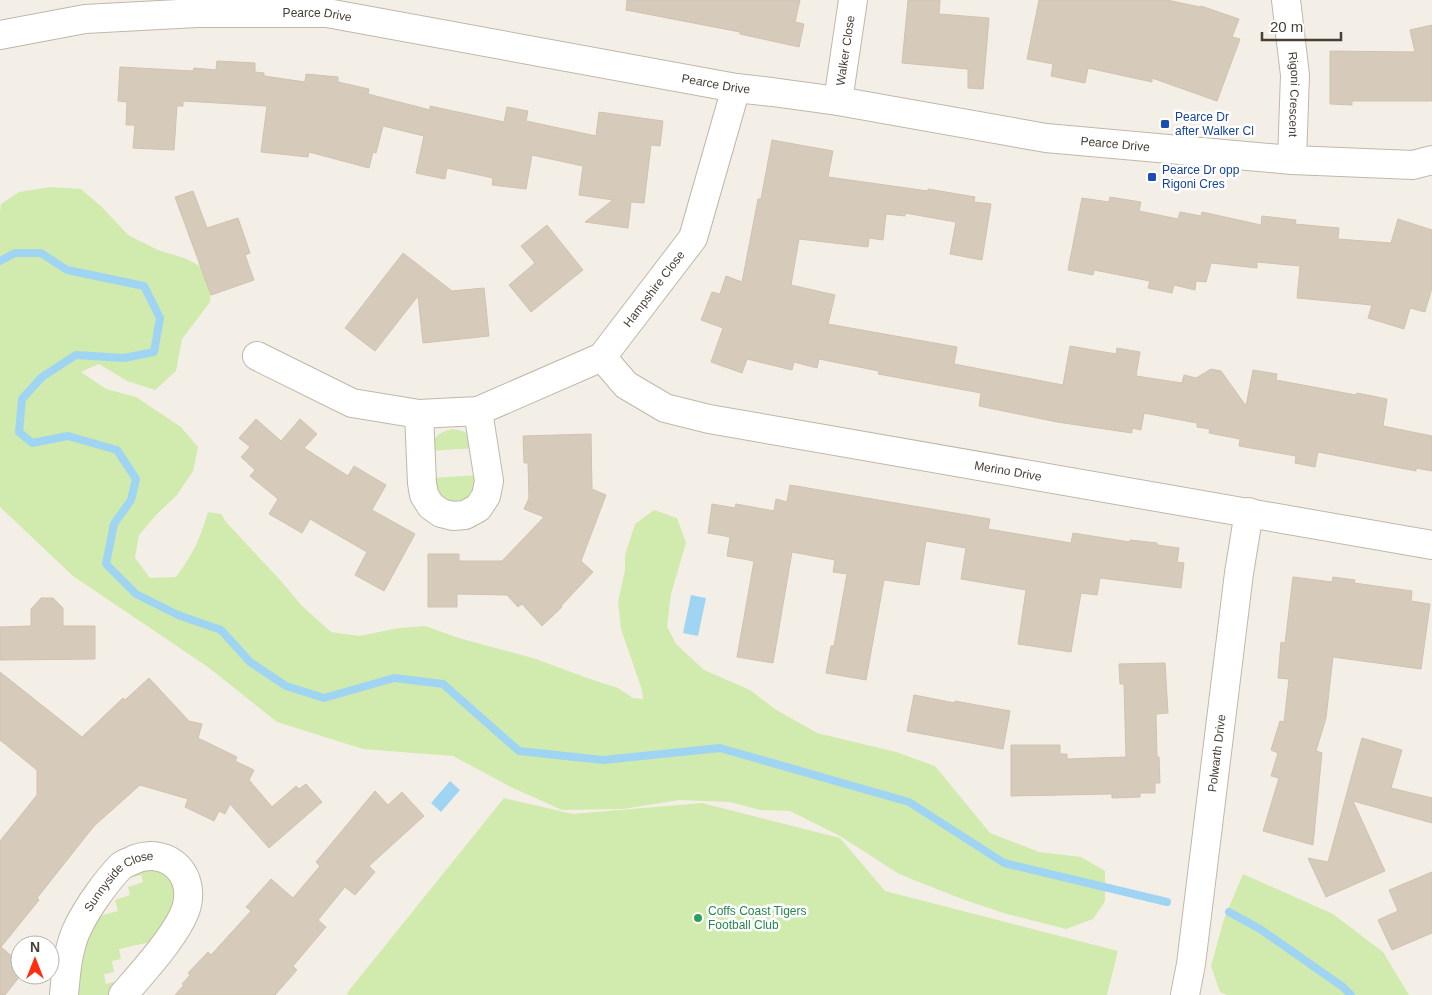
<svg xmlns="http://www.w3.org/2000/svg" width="1432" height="995" font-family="Helvetica,sans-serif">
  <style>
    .green { fill: #d1eaae }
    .water { fill: #a0d4f3 }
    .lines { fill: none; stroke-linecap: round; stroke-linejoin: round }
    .stream { stroke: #a0d4f3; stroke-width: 8 }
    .building { fill: #d6cbbb; stroke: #d1c2ae }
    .minor-casing { stroke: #c0b7a9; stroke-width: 30 }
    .minor { stroke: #fff; stroke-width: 28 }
    .transit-dot { fill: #1a4fb4; stroke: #fff; stroke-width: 2 }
    .leisure-dot { fill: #2e9e5b; stroke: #fff; stroke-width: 2 }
    .labels { text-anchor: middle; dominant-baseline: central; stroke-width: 5; stroke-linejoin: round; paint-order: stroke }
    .street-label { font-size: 12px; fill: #473f35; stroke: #fff }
    .transit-label { font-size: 12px; fill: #164399; stroke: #fff; text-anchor: start }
    .leisure-label { font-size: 12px; fill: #27864d; stroke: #fff; text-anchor: start }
  </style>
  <rect width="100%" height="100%" fill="#f4efe6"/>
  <g class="green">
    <path d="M50 187 81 189 102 207 128 235 158 250 187 259 212 273 210 302 182 339 176 371 155 390 127 381 99 364 81 372 106 389 136 397 181 427 198 447 193 471 177 495 157 514 139 535 135 558 150 578 176 577C193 554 200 539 208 512L221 514 227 523 281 581 302 606 331 632 359 636 399 628 425 626 459 638 536 659 587 678 618 688 633 698 643 699 642 690 621 629 618 602 625 570V555L635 524 654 510 677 518 686 543 671 594 667 626 676 644 704 670 750 690 775 709 817 733 896 752 935 766 990 833 1039 852 1081 857 1105 871V901L1093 919 1066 929 1007 914 962 899 899 874 840 836 790 811 760 810 730 802 679 800 623 809 562 810 511 787 453 756 363 749 277 722 208 667 73 576 0 507V213L1 204 19 192Z"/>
    <path d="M452 429C467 431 471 434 478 448L429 451C434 436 438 433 452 429Z"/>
    <path d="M479 475C479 479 479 484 478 487 471 506 442 507 434 490 432 487 431 482 431 478Z"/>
    <polygon points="504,798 573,814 702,803 840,838 885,891 1118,951 1107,995 348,995 347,993"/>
    <polygon points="153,866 177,882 175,912 155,941 119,949 121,959 112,961 114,972 104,974 106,984 125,979 112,995 71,995 92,918 118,911 115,900 130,895 128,887 143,882 141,875 120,881 128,874"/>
    <polygon points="1243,874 1333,914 1383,952 1409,995 1227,995 1220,992 1211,966 1224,919"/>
  </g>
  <g class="water">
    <polygon points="691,595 706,598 698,636 683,633"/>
    <polygon points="450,781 460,790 441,812 431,803"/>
  </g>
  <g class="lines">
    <g class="stream">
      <polyline points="0,261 15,253 41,253 67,270 144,286 160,318 154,352 124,358 76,355 42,377 22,399 19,432 32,443 68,436 117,450 136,479 131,500 114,524 106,564 136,594 178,615 221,630 250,662 286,686 324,698 394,678 443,684 519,751 603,760 720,748 909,802 1004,863 1167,902"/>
      <polyline points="1229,912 1260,929 1343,987 1351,995"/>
    </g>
  </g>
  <g class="building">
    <polygon points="627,0 800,0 795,22 804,24 799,47 740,34 740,32 626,10"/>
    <polygon points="908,0 940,0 939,14 989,18 983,89 968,88 968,69 902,63"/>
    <polygon points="1039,0 1167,0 1200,7 1201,6 1239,19 1232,37 1240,39 1217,101 1152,78 1152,82 1088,68 1085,83 1051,76 1053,64 1027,59"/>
    <polygon points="1432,25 1432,101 1352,101 1352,105 1330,104 1330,51 1415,52 1410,30"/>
    <polygon points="217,61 255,63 255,72 264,73 264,76 305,82 306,74 338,77 338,82 369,89 368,94 430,110 430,106 504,122 507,107 528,111 526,121 596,136 599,112 663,121 660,146 651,145 644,203 631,202 628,228 585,222 613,200 579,195 583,166 532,155 526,189 492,185 493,178 447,168 445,179 416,173 424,136 383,126 376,153 373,152 369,168 309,152 308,157 261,152 267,106 183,101 183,106 177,106 174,150 133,148 135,125 126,125 127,102 118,101 120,67 193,71 194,68 216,70"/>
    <polygon points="772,140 833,151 828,177 928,191 928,189 975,197 974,202 991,204 982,260 950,254 956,222 905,213 905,216 886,214 883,240 869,238 868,247 799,239 791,285 835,295 828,324 957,347 954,364 1063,385 1070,346 1116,354 1117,348 1140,352 1136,376 1182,383 1184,375 1196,378 1211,369 1221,371 1246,406 1253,370 1277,374 1276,380 1356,395 1357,393 1387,399 1383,426 1432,436 1432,471 1416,468 1416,471 1318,452 1315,467 1295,463 1296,456 1239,446 1240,439 1209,433 1210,429 1197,427 1197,423 1144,413 1141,430 1132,428 1132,433 1057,422 979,406 981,393 878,374 879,371 819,359 817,368 794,362 792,370 747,359 742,373 711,362 723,328 701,320 712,292 720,294 726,276 742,282 758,199 761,199"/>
    <polygon points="193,191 207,228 238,218 250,253 245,255 254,280 211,295 175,197"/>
    <polygon points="1110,197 1141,202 1139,211 1178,219 1180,212 1201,216 1202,212 1261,225 1262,216 1296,220 1295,224 1339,228 1338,239 1391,243 1398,219 1432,230 1432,288 1425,312 1410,308 1404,329 1368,318 1372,305 1297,298 1300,266 1257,262 1257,268 1211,263 1206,282 1196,281 1195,290 1174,285 1172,293 1148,288 1150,281 1094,270 1093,275 1068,270 1082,198 1109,202"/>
    <polygon points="547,225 583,270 531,312 509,285 535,263 521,246"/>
    <polygon points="403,253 452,291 484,288 489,336 423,343 418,296 375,351 345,328"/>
    <polygon points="256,419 281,441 300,419 317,434 304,448 348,476 354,466 386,485 372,510 415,534 384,591 355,575 367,552 310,519 302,533 269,514 278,499 250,476 255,470 241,457 250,447 239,438"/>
    <polygon points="591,434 592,489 606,495 581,561 593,572 561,606 562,607 542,626 522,604 518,607 507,595 457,594 457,607 428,607 428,554 459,554 459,561 502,561 544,517 524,509 529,498 528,463 524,463 523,436"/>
    <polygon points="790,485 990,519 988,529 1071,543 1073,533 1130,542 1130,540 1157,543 1157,545 1179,548 1177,562 1184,563 1181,588 1100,578 1097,595 1081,593 1071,652 1018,644 1026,590 961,579 966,548 926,541 919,585 884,580 866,680 826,673 831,646 834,646 847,574 833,572 835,560 792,552 773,663 737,657 754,561 727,556 730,537 708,533 712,504 735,508 736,504 774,511 776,499 787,502"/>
    <polygon points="1293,577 1332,582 1333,577 1355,580 1354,583 1412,591 1411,601 1430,604 1421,669 1333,657 1326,718 1316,751 1322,753 1313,845 1263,831 1279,778 1271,776 1278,753 1271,750 1280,721 1284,722 1289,679 1278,678 1281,642 1285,643"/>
    <polygon points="41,598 53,598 63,608 63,626 95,626 95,659 0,660 0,627 31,626 31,609"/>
    <polygon points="1165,663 1168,713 1156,714 1157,757 1159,757 1160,783 1155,783 1155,793 1140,793 1140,797 1112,798 1112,794 1011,796 1011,745 1060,745 1060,754 1067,754 1067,759 1126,757 1124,684 1120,684 1119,664"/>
    <polygon points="0,672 82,737 123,698 125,700 149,678 189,721 202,724 198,738 237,757 235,761 254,770 249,780 272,807 296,786 299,789 306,784 322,802 269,848 230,804 225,814 219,811 214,821 185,807 188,799 140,785 94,826 37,898 39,900 1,947 20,963 20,976 5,995 0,995 0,841 37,795 37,770 0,740"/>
    <polygon points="914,695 955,703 955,701 1010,711 1003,749 907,731"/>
    <polygon points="1362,738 1402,750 1391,788 1432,798 1432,823 1353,801 1385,871 1326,897 1308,858 1328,862"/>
    <polygon points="375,791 388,805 402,792 424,816 369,866 375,872 355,895 345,887 318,920 326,927 293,966 297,970 275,995 175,995 184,985 182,984 190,975 188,973 208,952 211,955 251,911 246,907 271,879 293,898 320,866 316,862"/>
    <polygon points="1432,872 1432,933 1392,950 1378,920 1398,911 1389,890"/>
  </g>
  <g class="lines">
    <defs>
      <g id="minor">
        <path id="s1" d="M1286 0 1295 75 1292 160"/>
        <path id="s2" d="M0 35 85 19 197 13H327L736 88 772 92 838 101 1046 138 1292 160 1413 165 1432 160"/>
        <path id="s3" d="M838 101 853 0"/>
        <path id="s4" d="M257 356 352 403 419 414 478 411 602 357 693 238 736 88"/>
        <path id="s5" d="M602 357 626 385 665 408 709 419 1432 545"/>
        <polyline points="419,414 422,483 424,495 431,506 441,513 453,516 465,515 478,508 486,496 489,481 478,411"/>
        <path id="s6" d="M64 995C66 972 68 946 79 925 88 907 107 880 121 866 124 864 128 862 131 861 163 845 195 870 187 905 181 931 141 974 123 995"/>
        <path id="s7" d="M1185 995 1191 964 1239 573 1249 512"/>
      </g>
    </defs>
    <use href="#minor" class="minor-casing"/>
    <use href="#minor" class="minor"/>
  </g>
  <g class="transit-dot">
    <rect x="1160" y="119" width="10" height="10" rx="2.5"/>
    <rect x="1147" y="172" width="10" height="10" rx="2.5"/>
  </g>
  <circle class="leisure-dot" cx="698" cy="918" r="5"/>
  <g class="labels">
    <g class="street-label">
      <text stroke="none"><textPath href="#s2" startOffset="319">Pearce Drive</textPath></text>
      <text stroke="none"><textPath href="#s3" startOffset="51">Walker Close</textPath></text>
      <text stroke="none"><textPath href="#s2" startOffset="724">Pearce Drive</textPath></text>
      <text stroke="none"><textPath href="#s1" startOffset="95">Rigoni Crescent</textPath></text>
      <text stroke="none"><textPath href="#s2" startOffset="1128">Pearce Drive</textPath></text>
      <text stroke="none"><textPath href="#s4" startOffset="454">Hampshire Close</textPath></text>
      <text stroke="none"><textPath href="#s5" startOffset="431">Merino Drive</textPath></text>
      <text stroke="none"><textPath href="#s7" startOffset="244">Polwarth Drive</textPath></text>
      <text stroke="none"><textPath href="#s6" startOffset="134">Sunnyside Close</textPath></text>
    </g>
    <g class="transit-label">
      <text x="1175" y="117">Pearce Dr<tspan x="1175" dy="14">after Walker Cl</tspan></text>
      <text x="1162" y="170">Pearce Dr opp<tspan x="1162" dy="14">Rigoni Cres</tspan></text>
    </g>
    <g class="leisure-label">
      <text x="708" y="911">Coffs Coast Tigers<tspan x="708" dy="14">Football Club</tspan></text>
    </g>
  </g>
  <g transform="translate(35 960)"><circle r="24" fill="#ffffff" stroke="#b5b2ae"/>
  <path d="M0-4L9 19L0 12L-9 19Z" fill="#ff2e12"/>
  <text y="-8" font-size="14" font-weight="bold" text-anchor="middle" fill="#473f35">N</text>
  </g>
  <path d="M1262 32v8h79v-8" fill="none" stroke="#473f35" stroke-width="2.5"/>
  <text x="1270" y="32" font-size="15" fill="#473f35" stroke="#ffffff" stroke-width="4" paint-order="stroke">20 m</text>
</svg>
